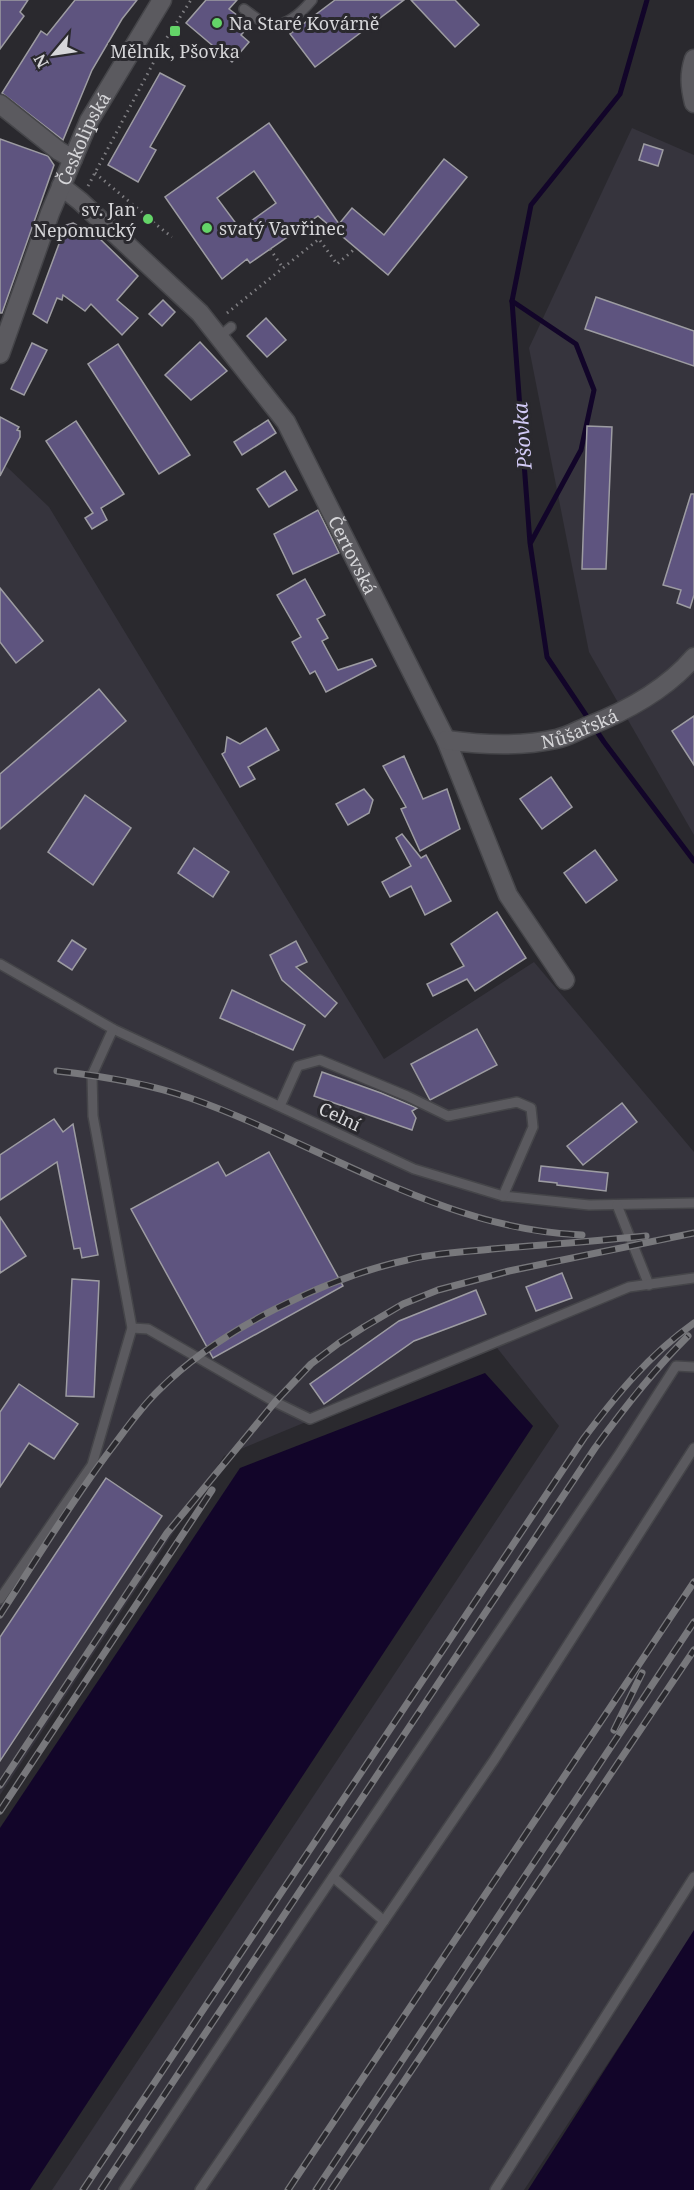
<svg xmlns="http://www.w3.org/2000/svg" width="694" height="2190" font-family="'Noto Serif',serif">
  <style>
    .built { fill: #36343d }
    .water { fill: #120529 }
    .lines { fill: none; stroke-linecap: round; stroke-linejoin: round }
    .stream { stroke: #120529; stroke-width: 5 }
    .building { fill: #5e547f; stroke: #9d9ca2; stroke-width: 1.5; fill-rule: evenodd }
    .lane-casing { stroke: #454549; stroke-width: 12 }
    .street-casing { stroke: #454549; stroke-width: 21 }
    .path { stroke: #7f7e82; stroke-width: 3; stroke-dasharray: 1.5 4.5; stroke-linecap: butt }
    .lane { stroke: #5b5a5f; stroke-width: 9 }
    .street { stroke: #5b5a5f; stroke-width: 18 }
    .rail-casing { stroke: #78787c; stroke-width: 7 }
    .rail { stroke: #2a292e; stroke-width: 4.5; stroke-dasharray: 14; stroke-linecap: butt }
    .poi-dot { fill: #64d468; stroke: #2a292e; stroke-width: 2 }
    .labels { text-anchor: middle; dominant-baseline: central; stroke-width: 6; stroke-linejoin: round; paint-order: stroke }
    .poi-label { font-size: 18px; fill: #d6d6d9; stroke: #2a292e; text-anchor: start }
    .street-label { font-size: 18px; fill: #d6d6d9; stroke: #2a292e }
    .water-label { font-size: 20px; font-style: italic; fill: #d2caf5; stroke: #2a292e }
  </style>
  <rect width="100%" height="100%" fill="#2a292e"/>
  <g class="built">
    <polygon points="632,128 694,155 694,835 589,652 529,348"/>
    <polygon points="0,464 7,467 49,507 384,1059 534,962 694,1152 694,1933 524,2190 52,2190 559,1426 494,1344 224,1456 0,1795"/>
  </g>
  <g class="water">
    <polygon points="485,1373 533,1426 30,2190 0,2190 0,1828 240,1468"/>
    <polygon points="694,1930 694,2190 528,2190"/>
  </g>
  <g class="lines">
    <g class="stream">
      <polyline points="647,0 620,94 531,205 512,301 530,543 547,657 604,742 694,861"/>
      <polyline points="512,301 576,344 594,390 581,450 531,542"/>
    </g>
  </g>
  <g class="building">
    <polygon points="0,0 28,0 20,12 24,16 0,49"/>
    <polygon points="75,0 137,0 122,19 92,70 63,140 2,93 41,31 47,35"/>
    <polygon points="206,0 237,0 229,9 250,25 241,35 249,42 232,62 186,23"/>
    <polygon points="335,0 404,0 315,67 290,34"/>
    <polygon points="411,0 455,0 479,25 455,47"/>
    <polygon points="160,73 185,86 150,147 156,150 138,182 108,165"/>
    <path d="M269 123 339 224 352 208 384 235 444 159 467 177 388 275 318 216 250 263 247 259 222 279 165 197ZM254 171 276 203 240 229 217 198Z"/>
    <polygon points="0,139 48,156 54,165 2,313 0,313"/>
    <polygon points="644,144 663,150 658,166 639,160"/>
    <polygon points="73,223 97,236 138,276 117,300 138,318 122,335 91,304 85,311 63,295 62,300 57,298 47,323 33,314 66,225"/>
    <polygon points="596,297 694,331 694,366 585,329"/>
    <polygon points="163,300 175,312 162,326 149,314"/>
    <polygon points="266,318 286,340 267,357 247,336"/>
    <polygon points="200,342 227,371 191,400 165,375"/>
    <polygon points="32,343 47,350 24,395 11,389"/>
    <polygon points="118,344 190,455 159,474 88,364"/>
    <polygon points="0,417 19,427 17,430 20,431 20,437 0,476"/>
    <polygon points="268,420 276,433 242,455 234,442"/>
    <polygon points="76,421 124,494 101,508 107,520 92,529 85,518 93,513 46,441"/>
    <polygon points="587,426 612,427 606,569 582,569"/>
    <polygon points="285,471 297,490 269,507 257,489"/>
    <polygon points="691,494 694,494 694,595 690,608 677,603 681,590 663,585"/>
    <polygon points="318,510 339,553 293,574 274,534"/>
    <polygon points="305,579 325,615 317,619 328,638 322,641 338,670 372,659 376,666 326,692 315,671 310,674 292,642 301,637 277,595"/>
    <polygon points="0,588 43,641 16,663 0,642"/>
    <polygon points="99,689 126,721 0,829 0,774"/>
    <polygon points="694,716 694,765 672,731"/>
    <polygon points="266,728 279,750 248,767 255,779 240,787 222,754 225,752 227,737 240,744"/>
    <polygon points="404,756 423,799 447,789 460,829 420,851 401,809 406,807 383,766"/>
    <polygon points="551,777 572,807 542,829 520,799"/>
    <polygon points="364,789 373,800 369,813 348,825 336,804"/>
    <polygon points="85,795 131,828 93,885 48,852"/>
    <polygon points="402,834 421,858 426,855 451,901 425,915 411,886 390,897 382,882 411,866 396,838"/>
    <polygon points="194,848 229,872 213,897 178,873"/>
    <polygon points="595,850 617,880 586,903 564,873"/>
    <polygon points="497,912 526,958 475,991 467,979 433,996 427,984 464,966 451,944"/>
    <polygon points="72,940 86,949 72,970 58,961"/>
    <polygon points="296,941 307,962 296,967 337,1003 325,1017 282,980 270,955"/>
    <polygon points="232,990 305,1025 293,1050 220,1018"/>
    <polygon points="477,1029 497,1065 430,1100 411,1064"/>
    <polygon points="322,1072 381,1093 417,1108 412,1111 416,1118 412,1130 314,1096"/>
    <polygon points="622,1103 637,1122 583,1165 567,1146"/>
    <polygon points="54,1119 63,1132 73,1124 98,1255 82,1258 80,1248 74,1249 57,1162 0,1200 0,1155"/>
    <polygon points="269,1152 343,1286 213,1358 131,1209 218,1162 226,1176"/>
    <polygon points="541,1166 608,1173 606,1191 557,1185 557,1183 539,1181"/>
    <polygon points="0,1217 26,1256 0,1273"/>
    <polygon points="562,1273 572,1298 536,1311 526,1287"/>
    <polygon points="72,1279 99,1281 94,1397 66,1396"/>
    <polygon points="476,1290 486,1314 414,1341 324,1404 310,1384 399,1321"/>
    <polygon points="19,1384 78,1424 54,1459 29,1443 0,1487 0,1412"/>
    <polygon points="106,1478 162,1516 0,1761 0,1637"/>
  </g>
  <g class="lines">
    <defs>
      <g id="lane">
        <path d="M244 9C250 13 260 22 268 24 285 28 302 12 312 0"/>
        <polyline points="219,337 231,327"/>
        <polyline points="0,964 113,1029 414,1169 503,1196 589,1205 694,1203"/>
        <polyline points="280,1106 298,1066 320,1060 407,1096 448,1116 517,1102 531,1108 533,1127 503,1196"/>
        <polyline points="617,1205 649,1285"/>
        <polyline points="132,1328 148,1329 275,1402 310,1419 629,1287 694,1278"/>
        <polyline points="0,1599 92,1465 132,1328 93,1116 92,1075 113,1029"/>
        <polyline points="333,1877 384,1921"/>
        <polyline points="124,2190 301,1924 620,1453 676,1366 694,1367"/>
        <polyline points="200,2190 494,1760 694,1448"/>
        <polyline points="495,2190 694,1877"/>
      </g>
      <g id="street">
        <path d="M694 59C689 74 690 87 694 103"/>
        <polyline points="0,104 59,151 73,159"/>
        <path id="s1" d="M61 186 80 201 200 313 286 422 446 740 508 895 565 980"/>
        <path id="s2" d="M0 354 50 213 89 121 162 0"/>
        <path id="s3" d="M446 740C482 745 520 747 556 739 567 737 577 731 586 727 627 711 666 690 694 657"/>
      </g>
    </defs>
    <use href="#lane" class="lane-casing"/>
    <use href="#street" class="street-casing"/>
    <g class="path">
      <polyline points="95,173 144,214 151,215 154,223 172,237"/>
      <polyline points="88,186 166,39 191,0"/>
      <polyline points="270,249 283,268"/>
      <polyline points="227,313 319,239 337,264 356,248"/>
    </g>
    <use href="#lane" class="lane"/>
    <use href="#street" class="street"/>
    <defs>
      <g id="rail">
        <path d="M57 1071C101 1076 147 1083 190 1098 319 1143 442 1230 582 1235"/>
        <path d="M0 1615C36 1560 71 1502 111 1449 126 1429 141 1407 160 1389 219 1330 325 1278 407 1260 434 1253 464 1252 492 1249 544 1245 595 1241 646 1236"/>
        <polyline points="614,1730 642,1673"/>
        <polyline points="0,1785 167,1533 275,1402 311,1364 339,1343 364,1327 403,1304 438,1290 509,1271 694,1233"/>
        <polyline points="0,1811 212,1490"/>
        <path d="M83 2190 584 1438C617 1394 649 1355 694 1323"/>
        <path d="M101 2190 595 1448C624 1408 653 1371 688 1336"/>
        <polyline points="288,2190 694,1582"/>
        <polyline points="316,2190 694,1622"/>
        <polyline points="331,2190 694,1650"/>
      </g>
    </defs>
    <use href="#rail" class="rail-casing"/>
    <use href="#rail" class="rail"/>
  </g>
  <g class="poi-dot">
    <circle cx="217" cy="23" r="6"/>
    <rect x="169" y="25" width="12" height="12" rx="3"/>
    <circle cx="148" cy="219" r="6"/>
    <circle cx="207" cy="228" r="6"/>
  </g>
  <g class="labels">
    <g class="poi-label">
      <text x="229" y="23">Na Staré Kovárně</text>
      <text x="175" y="51" text-anchor="middle">Mělník, Pšovka</text>
      <text x="136" y="209" text-anchor="end">sv. Jan<tspan x="136" dy="21">Nepomucký</tspan></text>
      <text x="219" y="228">svatý Vavřinec</text>
    </g>
    <g class="street-label">
      <text stroke="none"><textPath href="#s2" startOffset="231">Českolipská</textPath></text>
      <text stroke="none"><textPath href="#s1" startOffset="476">Čertovská</textPath></text>
      <text stroke="none"><textPath href="#s3" startOffset="136">Nůšařská</textPath></text>
      <text transform="translate(340 1116) rotate(25)">Celní</text>
    </g>
    <g class="water-label">
      <text transform="translate(522 436) rotate(-94)">Pšovka</text>
    </g>
  </g>
  <g transform="translate(54 54) rotate(241)" stroke="#2a292e" stroke-width="4.5" paint-order="stroke">
  <path d="M0-4.5L10 22L0 15L-10 22Z" fill="#d6d6d9"/>
  <text y="-9" font-size="16" font-weight="bold" text-anchor="middle" fill="#d6d6d9">N</text>
  </g>
</svg>
